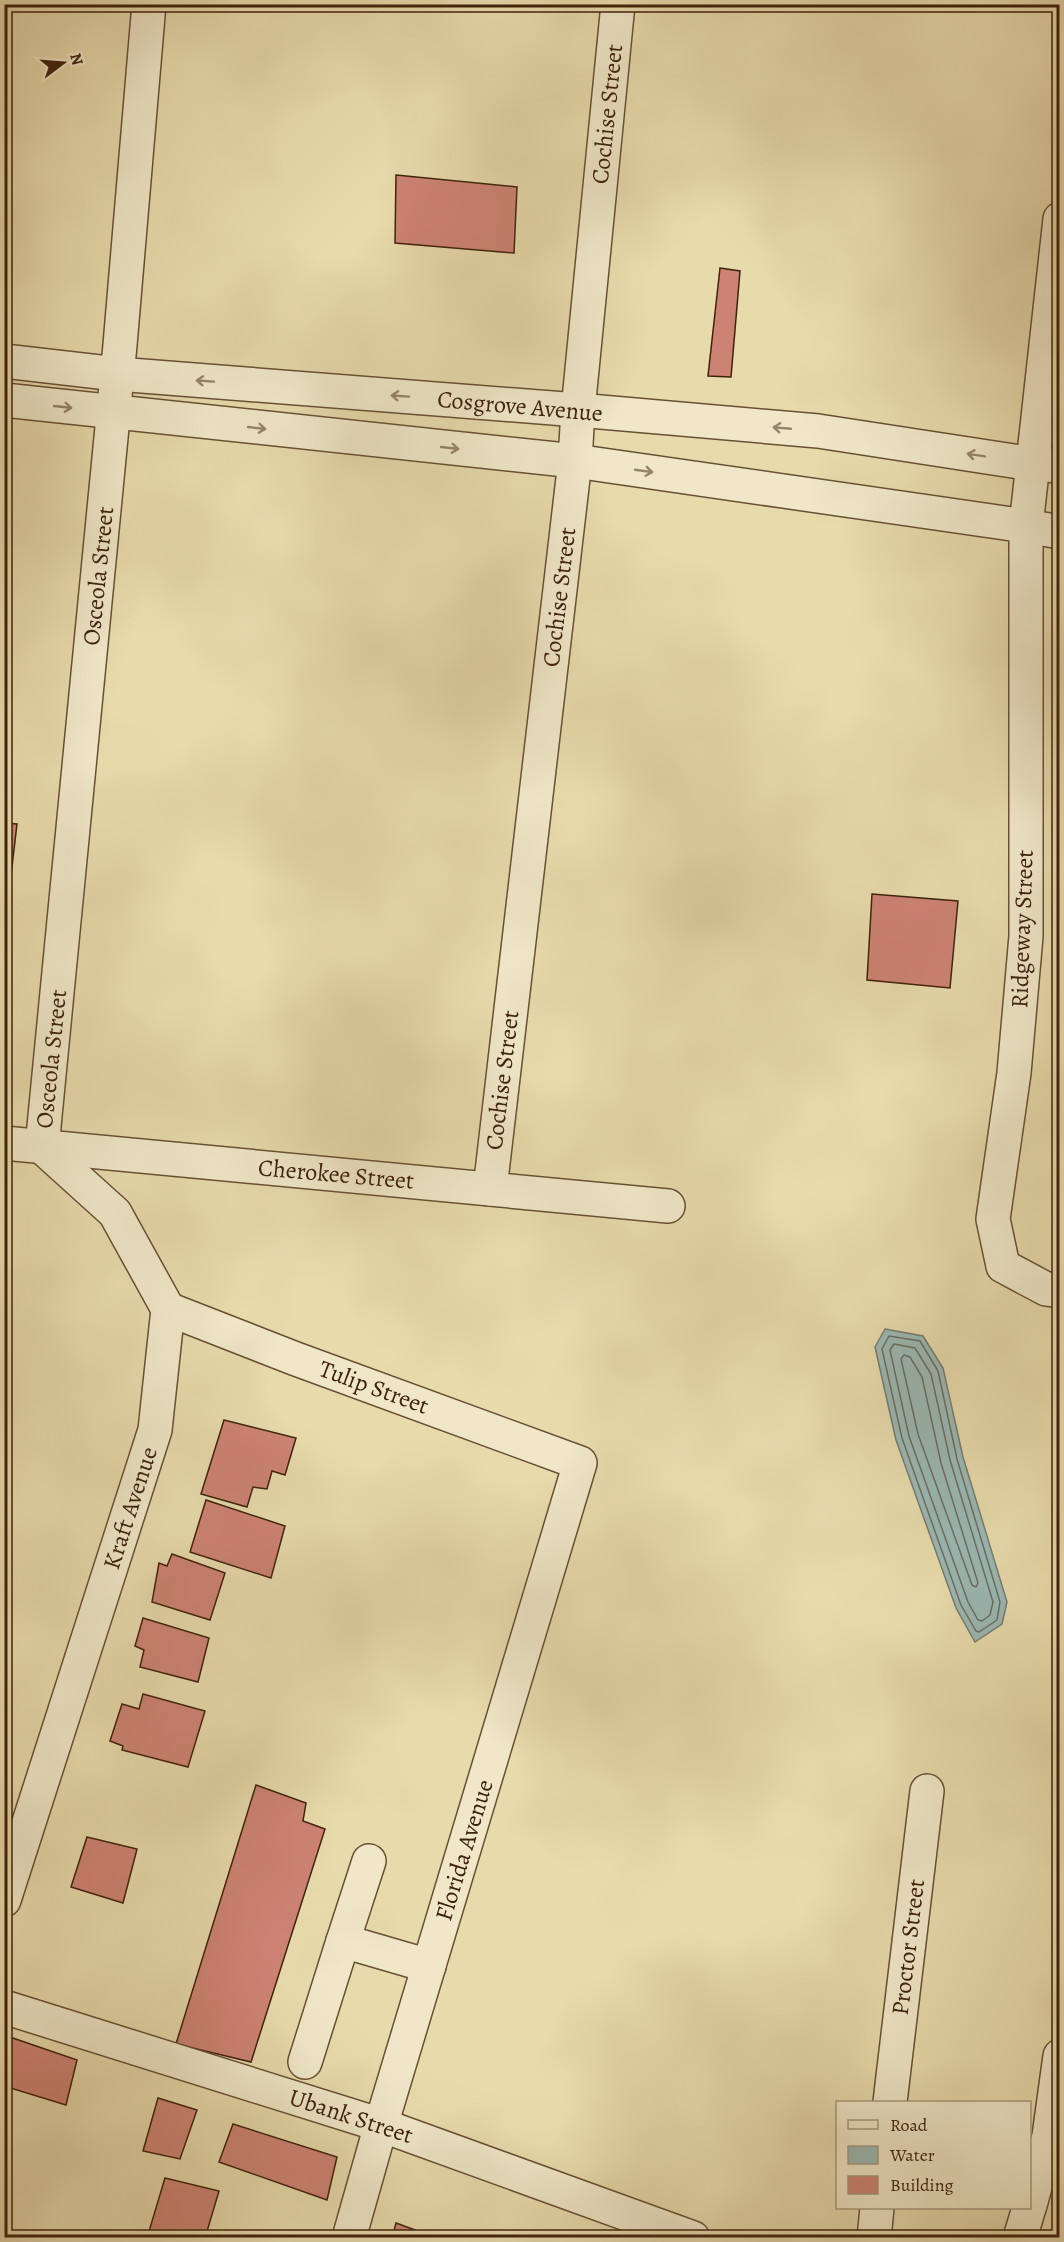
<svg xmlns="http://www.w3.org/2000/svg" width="1064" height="2242" font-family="Alegreya,serif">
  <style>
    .water { fill: #9ab8b3; stroke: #767c71; stroke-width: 1.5 }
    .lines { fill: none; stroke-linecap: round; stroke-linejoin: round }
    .shore { stroke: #6c6d60; stroke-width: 1.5 }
    .building { fill: #cd8374; stroke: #3f220d; stroke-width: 1.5 }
    .minor-casing { stroke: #695034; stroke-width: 36 }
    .minor { stroke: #efe7c8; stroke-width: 33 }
    .oneway { stroke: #97846a }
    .labels { text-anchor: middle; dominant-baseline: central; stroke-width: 5; stroke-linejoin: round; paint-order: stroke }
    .street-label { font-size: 24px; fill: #3f220d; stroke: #efe7c8 }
  </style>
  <rect width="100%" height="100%" fill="#e7daab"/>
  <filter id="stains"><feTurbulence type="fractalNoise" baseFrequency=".00333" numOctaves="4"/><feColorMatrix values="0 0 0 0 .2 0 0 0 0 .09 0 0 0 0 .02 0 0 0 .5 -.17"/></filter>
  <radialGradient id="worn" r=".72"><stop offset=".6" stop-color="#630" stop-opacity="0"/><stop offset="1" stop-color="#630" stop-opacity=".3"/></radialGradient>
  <polygon class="water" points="885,1329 923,1336 943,1368 963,1457 1007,1602 1002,1624 975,1642 956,1608 896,1440 875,1347"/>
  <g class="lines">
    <g class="shore">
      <polygon points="889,1336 920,1341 938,1371 957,1459 1000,1602 997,1620 979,1632 976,1631 961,1605 902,1438 882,1349"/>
      <polygon points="894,1344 915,1348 931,1374 950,1460 993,1602 990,1615 982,1621 978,1620 968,1602 909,1436 890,1350"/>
      <polygon points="904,1355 910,1357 922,1377 941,1463 978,1583 976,1587 972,1585 918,1434 901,1359"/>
    </g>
  </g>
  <g class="building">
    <polygon points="396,175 517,187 514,253 395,243"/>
    <polygon points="720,268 740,271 731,377 708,376"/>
    <polygon points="4,823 17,824 4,935"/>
    <polygon points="872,894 958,901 950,988 867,980"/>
    <polygon points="224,1420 296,1438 285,1475 272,1471 267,1489 253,1487 247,1507 201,1494"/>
    <polygon points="206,1500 285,1526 271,1578 190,1552"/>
    <polygon points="172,1554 225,1573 210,1620 152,1602 159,1563 167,1566"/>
    <polygon points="143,1618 209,1638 198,1682 140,1667 144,1650 135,1646"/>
    <polygon points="143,1694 205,1711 188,1767 122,1750 123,1746 110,1741 122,1704 139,1709"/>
    <polygon points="256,1785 306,1803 303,1821 325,1829 251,2062 176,2044"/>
    <polygon points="87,1837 137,1849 123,1903 71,1887"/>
    <polygon points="4,2035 77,2060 66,2105 4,2086"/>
    <polygon points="158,2098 197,2110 180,2159 143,2151"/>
    <polygon points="233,2124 337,2157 327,2200 219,2162"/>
    <polygon points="165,2178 219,2191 205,2238 147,2238"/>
    <polygon points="396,2223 437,2238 392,2238"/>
  </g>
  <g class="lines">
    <defs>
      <g id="minor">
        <polyline points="1060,219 1026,526 1026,936 1014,1073 993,1219 1003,1266 1046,1289 1060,1291"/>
        <polyline points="4,361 117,374 578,410 818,431 1033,464 1060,466"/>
        <polyline points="4,400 575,461 1026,526 1060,532"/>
        <polyline points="4,1143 668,1206"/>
        <polyline points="490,1189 575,461 578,410 618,4"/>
        <polyline points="168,1309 296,1359 580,1463 381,2125 349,2238"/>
        <polyline points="369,1861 343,1941 429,1966"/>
        <polyline points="4,1900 155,1430 168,1309 115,1213 42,1147 120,345 149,4"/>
        <polyline points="4,2007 381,2125 693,2238"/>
        <polyline points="305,2062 343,1941"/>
        <polyline points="890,2102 927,1791"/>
        <polyline points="1030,2205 1049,2136 1060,2056"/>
        <polyline points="874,2238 877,2208"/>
        <polyline points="1020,2238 1029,2208"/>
      </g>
    </defs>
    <use href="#minor" class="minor-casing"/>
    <use href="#minor" class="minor"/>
  </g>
  <defs><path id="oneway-shaft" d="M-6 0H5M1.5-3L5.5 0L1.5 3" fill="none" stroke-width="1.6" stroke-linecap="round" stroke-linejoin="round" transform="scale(1.5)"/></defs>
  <g class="oneway">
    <use href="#oneway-shaft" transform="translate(205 381) rotate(-176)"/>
    <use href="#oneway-shaft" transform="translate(400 396) rotate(-176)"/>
    <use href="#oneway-shaft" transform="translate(63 407) rotate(6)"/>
    <use href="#oneway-shaft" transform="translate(257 428) rotate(6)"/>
    <use href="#oneway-shaft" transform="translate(782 428) rotate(-175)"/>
    <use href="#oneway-shaft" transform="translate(450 448) rotate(6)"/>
    <use href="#oneway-shaft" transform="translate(976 455) rotate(-171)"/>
    <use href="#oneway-shaft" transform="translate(644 471) rotate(8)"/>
  </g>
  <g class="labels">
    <g class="street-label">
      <text transform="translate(607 114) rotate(-84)">Cochise Street</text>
      <text transform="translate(520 406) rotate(5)">Cosgrove Avenue</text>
      <text transform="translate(98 576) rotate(-84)">Osceola Street</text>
      <text transform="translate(559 597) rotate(-83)">Cochise Street</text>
      <text transform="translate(1022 929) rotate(-88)">Ridgeway Street</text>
      <text transform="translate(51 1059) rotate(-84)">Osceola Street</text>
      <text transform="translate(502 1080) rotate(-83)">Cochise Street</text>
      <text transform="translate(336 1174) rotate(5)">Cherokee Street</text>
      <text transform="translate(374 1387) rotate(20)">Tulip Street</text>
      <text transform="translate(130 1508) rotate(-72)">Kraft Avenue</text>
      <text transform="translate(464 1850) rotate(-73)">Florida Avenue</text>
      <text transform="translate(908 1947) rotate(-83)">Proctor Street</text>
      <text transform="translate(351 2116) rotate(18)">Ubank Street</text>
    </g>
  </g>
  <rect width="1064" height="2242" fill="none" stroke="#e7daab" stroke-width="24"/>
  <rect x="6" y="6" width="1052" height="2230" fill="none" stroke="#3f220d" stroke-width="3"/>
  <rect x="12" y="12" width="1040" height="2218" fill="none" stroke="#3f220d" stroke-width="1.5"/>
  <rect x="836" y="2101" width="195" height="108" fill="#efe7c8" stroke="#a9987d" stroke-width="1.5"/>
  <rect x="848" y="2120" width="30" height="9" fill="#efe7c8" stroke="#a9987d" stroke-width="1.5"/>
  <text x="890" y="2131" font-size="18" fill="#3f220d">Road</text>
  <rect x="848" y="2146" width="30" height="18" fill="#9ab8b3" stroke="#a9987d" stroke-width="1.5"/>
  <text x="890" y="2161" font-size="18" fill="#3f220d">Water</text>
  <rect x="848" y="2176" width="30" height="18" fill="#cd8374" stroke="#a9987d" stroke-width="1.5"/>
  <text x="890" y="2191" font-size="18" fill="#3f220d">Building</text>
  <g transform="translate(63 63) rotate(74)" stroke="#efe7c8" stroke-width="4.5" paint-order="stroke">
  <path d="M0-4.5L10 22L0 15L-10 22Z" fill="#3f220d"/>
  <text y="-9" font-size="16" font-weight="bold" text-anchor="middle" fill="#3f220d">N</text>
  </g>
  <rect width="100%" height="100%" filter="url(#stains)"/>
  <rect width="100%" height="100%" fill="url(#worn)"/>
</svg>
